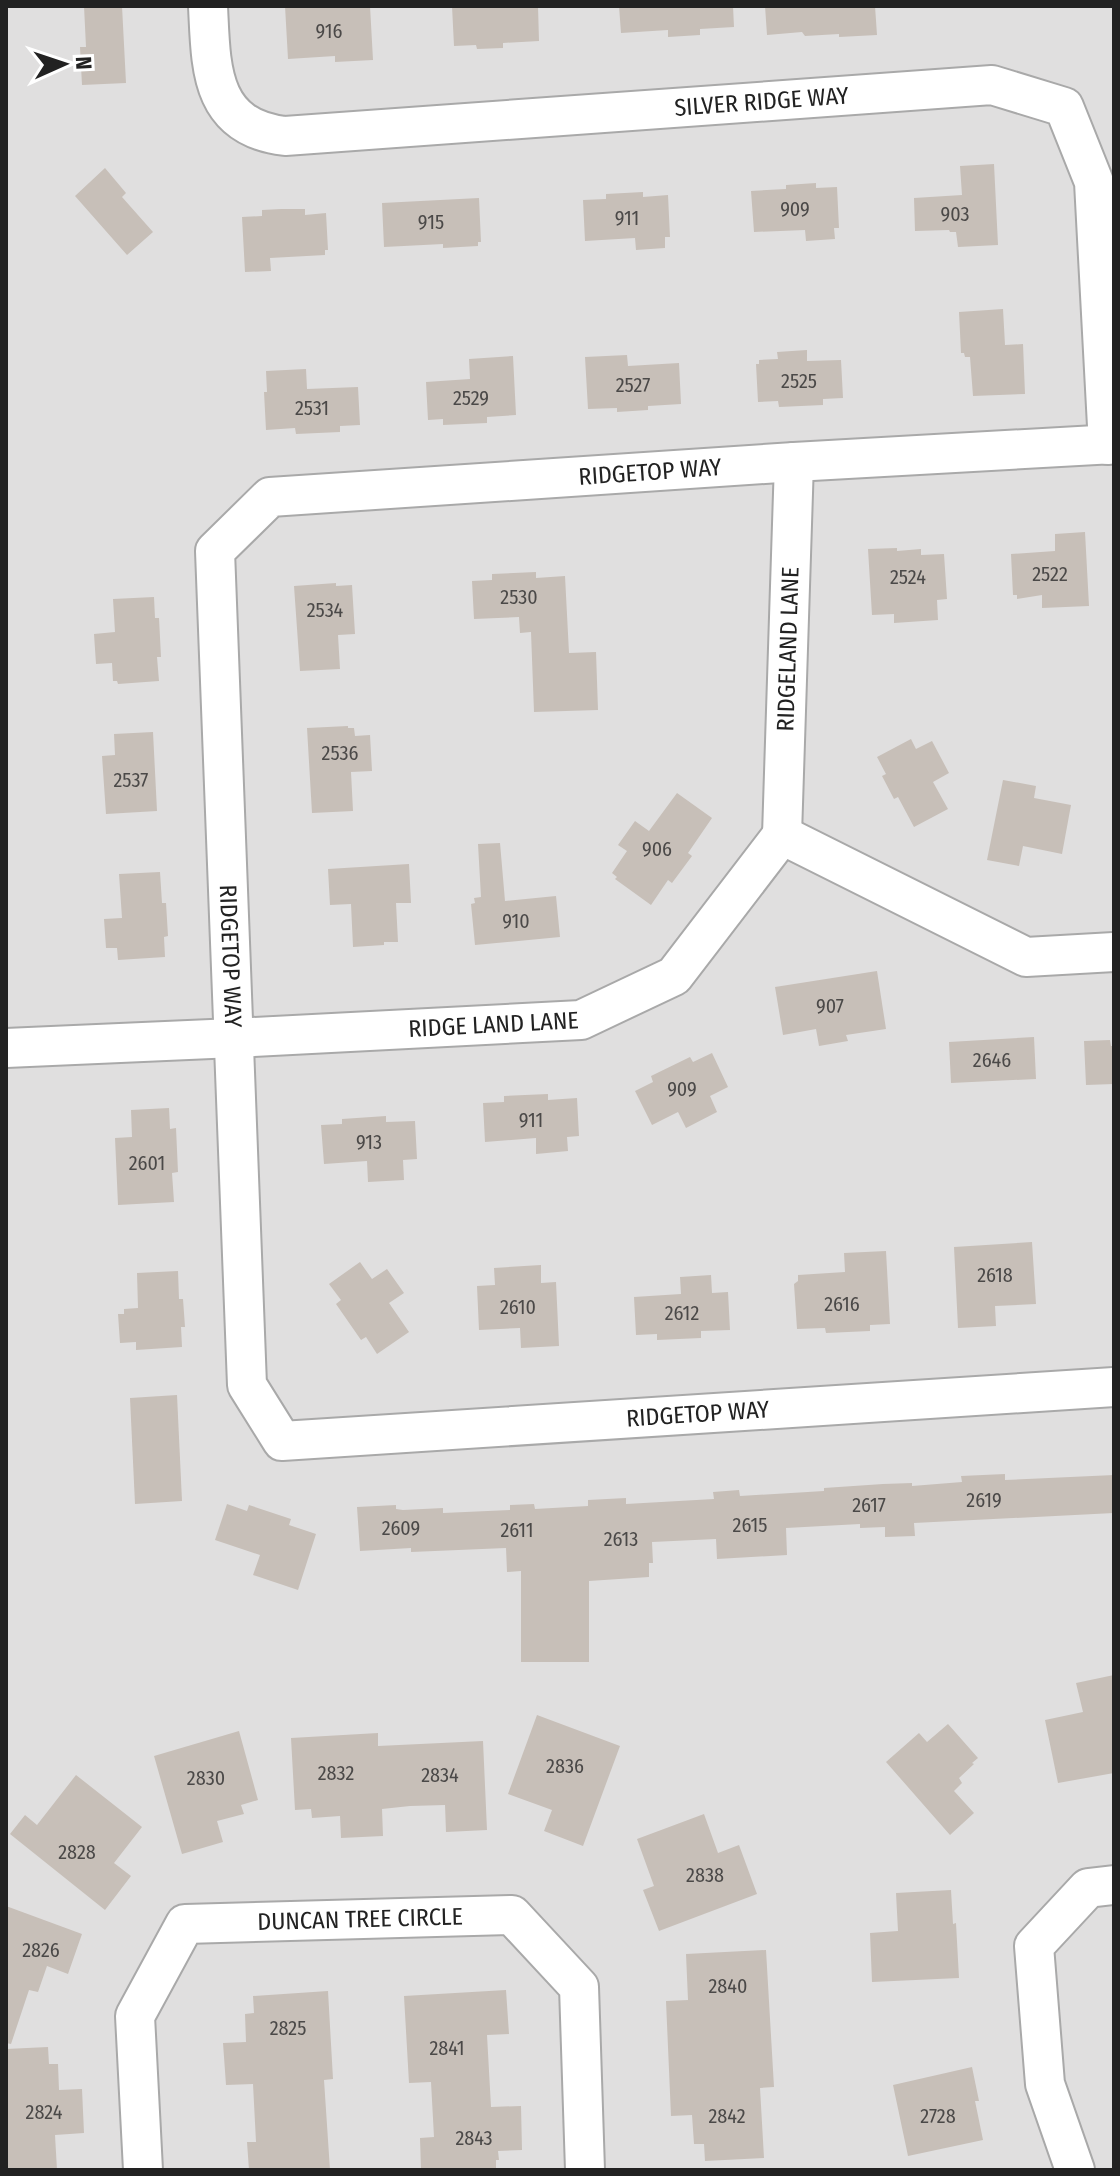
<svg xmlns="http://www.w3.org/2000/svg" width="1120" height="2176" font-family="'Fira Sans Condensed',sans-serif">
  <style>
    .residential { fill: #e0dfdf }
    .building { fill: #c7bfb8 }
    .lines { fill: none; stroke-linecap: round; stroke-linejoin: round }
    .minor-casing { stroke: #a9a9a9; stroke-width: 42 }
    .minor { stroke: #fff; stroke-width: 38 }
    .labels { text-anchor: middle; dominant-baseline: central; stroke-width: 8; stroke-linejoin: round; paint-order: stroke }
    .number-label { font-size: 20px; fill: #4b4948 }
    .street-label { font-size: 24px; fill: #222; stroke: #fff }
  </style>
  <rect width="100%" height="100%" fill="#f2efe9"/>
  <g class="residential">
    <polygon points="6,6 189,6 192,62 196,81 210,112 222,126 990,102 1049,120 1075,186 1089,429 268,480 201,540 215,1023 6,1031"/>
    <polygon points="227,6 1114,6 1114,218 1082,101 286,119 257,112 243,96 237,84 229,59"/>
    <polygon points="1114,461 1114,935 1031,940 801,826 813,478"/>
    <polygon points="775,480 764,830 661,963 575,1004 252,1021 234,557 278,513"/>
    <polygon points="788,857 1114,969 1114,1370 293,1423 266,1380 253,1054 581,1036"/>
    <polygon points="216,1056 266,1448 1114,1403 1114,1868 1020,1936 1056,2170 603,2170 598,1987 527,1905 184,1908 116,2017 124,2170 6,2170 6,1064"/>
    <polygon points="1114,1902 1114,2170 1095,2170 1063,2081 1053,1952 1097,1904"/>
    <polygon points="503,1932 561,1993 566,2170 161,2170 154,2019 196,1941"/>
  </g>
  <g class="building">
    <polygon points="84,6 122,6 126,83 82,85 80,47 86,47"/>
    <polygon points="285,6 370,6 373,60 335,62 335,56 288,59"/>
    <polygon points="452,6 538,6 539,41 503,43 503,48 477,49 476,45 454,46"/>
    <polygon points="619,6 733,6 734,27 700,29 700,35 668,37 668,30 621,33"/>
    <polygon points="765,6 875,6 877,35 839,37 839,34 805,36 802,32 767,35"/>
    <polygon points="994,164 998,245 958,247 956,232 950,232 949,230 915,231 914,198 962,195 960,166"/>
    <polygon points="105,168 126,193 122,197 153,232 127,255 75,196"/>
    <polygon points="816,183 816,188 837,187 839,228 834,228 835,239 806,241 805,230 754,232 751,191 786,189 786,185"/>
    <polygon points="643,192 643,197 668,195 670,237 665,237 665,248 636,250 635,238 585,241 583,200 606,199 606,194"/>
    <polygon points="479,198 481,242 478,242 478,246 443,248 443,244 384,247 382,203"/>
    <polygon points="281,209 305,209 305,215 326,213 328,250 325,250 325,255 270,258 271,271 245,272 242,217 262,216 262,210"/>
    <polygon points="1003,309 1005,345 1023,344 1025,394 973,396 970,357 965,357 964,353 961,353 959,312"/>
    <polygon points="807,350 807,361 841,360 843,398 823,399 823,405 779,407 778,401 758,402 756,364 759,364 759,360 778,359 777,352"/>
    <polygon points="627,355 628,366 679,363 681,404 648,406 648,410 617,412 617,408 588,409 585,357"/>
    <polygon points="513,356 516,415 487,417 487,423 443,425 443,419 428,420 426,382 470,379 469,359"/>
    <polygon points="306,369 307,389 358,387 360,425 340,426 340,432 296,434 295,428 266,430 264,392 267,392 266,371"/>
    <polygon points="1085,532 1089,606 1042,608 1042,595 1017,599 1017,595 1013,595 1011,554 1055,551 1055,534"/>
    <polygon points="897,548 897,551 921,549 921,555 944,554 947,599 937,600 938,620 894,623 894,614 872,615 868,549"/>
    <polygon points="536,572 536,578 565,576 569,653 596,652 598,710 534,712 531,632 520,633 519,617 474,619 472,581 492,580 492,574"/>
    <polygon points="336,583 336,586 352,585 355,634 338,635 340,669 300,671 294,586"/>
    <polygon points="154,597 155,618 159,618 161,657 157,657 159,681 118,684 117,681 113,681 112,663 96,664 94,634 115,632 113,599"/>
    <polygon points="348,726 348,728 354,728 355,736 370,735 372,771 351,772 353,811 312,813 307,728"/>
    <polygon points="153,732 157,811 106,814 102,756 115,755 114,734"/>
    <polygon points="911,739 916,749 932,741 949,773 933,782 948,809 914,827 898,797 894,799 882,776 886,774 877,757"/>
    <polygon points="1003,780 1036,786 1034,798 1071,805 1062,854 1023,846 1019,866 987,860"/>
    <polygon points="677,793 712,818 688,853 692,856 672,883 668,880 651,905 615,879 617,877 612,873 627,851 618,845 635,821 649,831"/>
    <polygon points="500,843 505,901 556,896 560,937 475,945 471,904 475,903 474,898 481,897 478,844"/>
    <polygon points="409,864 411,903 396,903 398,942 384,942 384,945 353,947 351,904 330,905 328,869"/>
    <polygon points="160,872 162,903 166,903 168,936 164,937 165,957 118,960 117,948 106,948 104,919 122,918 119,874"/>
    <polygon points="877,971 886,1029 846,1035 848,1041 819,1046 816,1029 783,1035 775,987"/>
    <polygon points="1034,1037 1036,1079 951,1083 949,1042"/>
    <polygon points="1110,1040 1111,1046 1114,1046 1114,1084 1086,1085 1084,1041"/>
    <polygon points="712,1053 728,1087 710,1096 717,1112 686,1128 678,1112 652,1125 635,1091 653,1082 651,1076 690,1057 693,1062"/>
    <polygon points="548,1094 548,1100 577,1098 579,1136 567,1137 568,1151 536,1154 536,1138 485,1142 483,1103 504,1102 504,1096"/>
    <polygon points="169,1108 170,1129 176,1128 178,1172 172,1173 174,1202 118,1205 115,1138 132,1137 131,1110"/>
    <polygon points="386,1116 386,1122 415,1121 417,1159 403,1160 404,1180 368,1182 367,1161 324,1164 321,1125 342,1124 342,1119"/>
    <polygon points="1032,1242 1036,1304 995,1306 996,1326 958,1328 954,1247"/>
    <polygon points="886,1251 890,1324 870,1325 870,1331 826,1333 825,1328 797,1329 794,1284 798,1281 798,1275 845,1272 844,1253"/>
    <polygon points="360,1262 372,1279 387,1269 404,1293 389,1303 409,1332 377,1354 366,1337 361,1340 336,1304 341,1300 329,1284"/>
    <polygon points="541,1265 541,1283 556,1282 559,1346 521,1348 520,1328 479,1330 477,1286 495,1285 494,1268"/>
    <polygon points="178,1271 179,1299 183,1299 185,1327 181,1327 182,1347 136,1350 136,1342 120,1343 118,1314 124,1314 124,1309 138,1308 137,1273"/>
    <polygon points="711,1275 712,1293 728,1292 730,1330 701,1331 701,1338 657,1340 657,1334 636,1335 634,1297 681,1294 680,1277"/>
    <polygon points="177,1395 182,1501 135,1504 130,1398"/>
    <polygon points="1005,1474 1005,1480 1114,1475 1114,1513 914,1523 915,1536 885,1537 885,1527 860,1528 860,1524 786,1528 787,1555 717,1559 716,1539 652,1542 653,1563 649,1563 649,1577 589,1581 589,1662 521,1662 521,1571 507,1572 506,1548 411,1552 411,1548 360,1551 357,1507 396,1505 396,1509 403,1510 443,1508 443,1513 510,1510 510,1505 534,1504 535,1509 588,1506 588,1500 626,1498 626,1504 714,1499 713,1492 739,1490 740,1496 824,1491 824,1488 883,1484 912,1483 912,1486 962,1482 961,1476"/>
    <polygon points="227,1504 247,1511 249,1505 291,1519 289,1525 316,1534 298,1590 253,1575 260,1555 215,1540"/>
    <polygon points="1114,1675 1114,1773 1058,1783 1045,1720 1083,1712 1076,1683"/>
    <polygon points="537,1715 620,1746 583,1846 544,1831 552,1810 508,1794"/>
    <polygon points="948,1724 978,1758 972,1763 974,1764 959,1778 962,1783 954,1791 974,1813 950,1835 886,1762 919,1733 927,1742"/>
    <polygon points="239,1731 258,1800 241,1805 244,1814 217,1821 223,1842 182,1854 154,1756"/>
    <polygon points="378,1733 378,1746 483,1741 487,1830 446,1832 445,1805 410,1806 382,1809 383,1836 341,1838 340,1816 312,1818 311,1809 295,1810 291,1738"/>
    <polygon points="76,1775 142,1827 114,1863 131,1876 105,1910 10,1834 25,1815 37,1825"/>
    <polygon points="704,1814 718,1853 739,1845 757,1894 659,1931 643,1890 654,1886 637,1839"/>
    <polygon points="951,1890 953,1924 956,1923 959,1978 872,1982 870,1933 898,1931 896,1893"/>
    <polygon points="6,1906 82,1934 68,1974 47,1966 38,1992 29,1990 11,2044 6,2043"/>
    <polygon points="766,1950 774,2087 760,2088 764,2158 705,2161 704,2144 694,2144 692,2115 671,2116 666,2001 688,2000 686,1954"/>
    <polygon points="506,1990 509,2034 487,2035 491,2107 521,2106 522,2150 498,2151 499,2160 496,2160 496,2170 421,2170 420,2138 434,2137 431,2082 409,2083 404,1996"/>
    <polygon points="328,1991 333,2079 324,2080 330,2170 249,2170 247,2142 256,2142 253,2084 226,2085 223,2043 246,2042 245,2014 254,2013 253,1996"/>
    <polygon points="48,2047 49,2064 58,2064 59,2090 82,2089 84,2133 55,2135 57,2170 6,2170 6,2049"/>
    <polygon points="972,2067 979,2101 975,2101 983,2140 908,2156 893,2085"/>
  </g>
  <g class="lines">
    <defs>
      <g id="minor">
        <path id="s1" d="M208 6C211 67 209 127 285 136L992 85 1064 107 1094 182 1108 445"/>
        <path id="s2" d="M1114 444 794 462 270 497 215 551 247 1385 282 1441 1114 1387"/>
        <path id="s3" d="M782 835 794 462"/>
        <polyline points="782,835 1026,957 1114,952"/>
        <path id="s4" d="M6 1048 234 1038 581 1020 674 976 782 835"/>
        <path id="s5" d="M143 2170 135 2016 185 1924 512 1915 579 1987 585 2170"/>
        <polyline points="1075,2170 1045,2084 1034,1946 1088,1888 1114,1885"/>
      </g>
    </defs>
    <use href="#minor" class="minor-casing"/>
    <use href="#minor" class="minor"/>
  </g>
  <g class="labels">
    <g class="number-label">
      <text x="329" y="31">916</text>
      <text x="795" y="209">909</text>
      <text x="955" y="214">903</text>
      <text x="627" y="218">911</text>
      <text x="431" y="222">915</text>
      <text x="799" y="381">2525</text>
      <text x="633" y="385">2527</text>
      <text x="471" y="398">2529</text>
      <text x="312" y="408">2531</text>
      <text x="1050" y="574">2522</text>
      <text x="908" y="577">2524</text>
      <text x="519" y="597">2530</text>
      <text x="325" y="610">2534</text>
      <text x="340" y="753">2536</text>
      <text x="131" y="780">2537</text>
      <text x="657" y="849">906</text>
      <text x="516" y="921">910</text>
      <text x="830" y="1006">907</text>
      <text x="992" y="1060">2646</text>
      <text x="682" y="1089">909</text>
      <text x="531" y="1120">911</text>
      <text x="369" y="1142">913</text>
      <text x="147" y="1163">2601</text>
      <text x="995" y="1275">2618</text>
      <text x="842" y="1304">2616</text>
      <text x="518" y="1307">2610</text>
      <text x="682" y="1313">2612</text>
      <text x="984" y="1500">2619</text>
      <text x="869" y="1505">2617</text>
      <text x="750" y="1525">2615</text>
      <text x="401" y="1528">2609</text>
      <text x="517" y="1530">2611</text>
      <text x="621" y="1539">2613</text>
      <text x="565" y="1766">2836</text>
      <text x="336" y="1773">2832</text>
      <text x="440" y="1775">2834</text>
      <text x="206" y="1778">2830</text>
      <text x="77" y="1852">2828</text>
      <text x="705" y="1875">2838</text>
      <text x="41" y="1950">2826</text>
      <text x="728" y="1986">2840</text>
      <text x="288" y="2028">2825</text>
      <text x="447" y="2048">2841</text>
      <text x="44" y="2112">2824</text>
      <text x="727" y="2116">2842</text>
      <text x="938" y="2116">2728</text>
      <text x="474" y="2138">2843</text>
    </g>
    <g class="street-label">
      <text stroke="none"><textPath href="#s1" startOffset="648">SILVER RIDGE WAY</textPath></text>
      <text transform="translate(650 472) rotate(-4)">RIDGETOP WAY</text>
      <text stroke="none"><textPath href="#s3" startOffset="186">RIDGELAND LANE</textPath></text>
      <text stroke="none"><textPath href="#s2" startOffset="1328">RIDGETOP WAY</textPath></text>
      <text stroke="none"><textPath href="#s4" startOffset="488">RIDGE LAND LANE</textPath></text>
      <text stroke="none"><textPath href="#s2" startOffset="2240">RIDGETOP WAY</textPath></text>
      <text stroke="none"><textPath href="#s5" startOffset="434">DUNCAN TREE CIRCLE</textPath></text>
    </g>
  </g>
  <rect width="1120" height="2176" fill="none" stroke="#222222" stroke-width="16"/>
  <g transform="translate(64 64) rotate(87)" stroke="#ffffff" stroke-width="6" paint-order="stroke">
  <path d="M0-6L14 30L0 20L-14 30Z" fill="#222222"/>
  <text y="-12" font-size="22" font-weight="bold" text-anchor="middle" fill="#222222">N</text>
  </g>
</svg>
